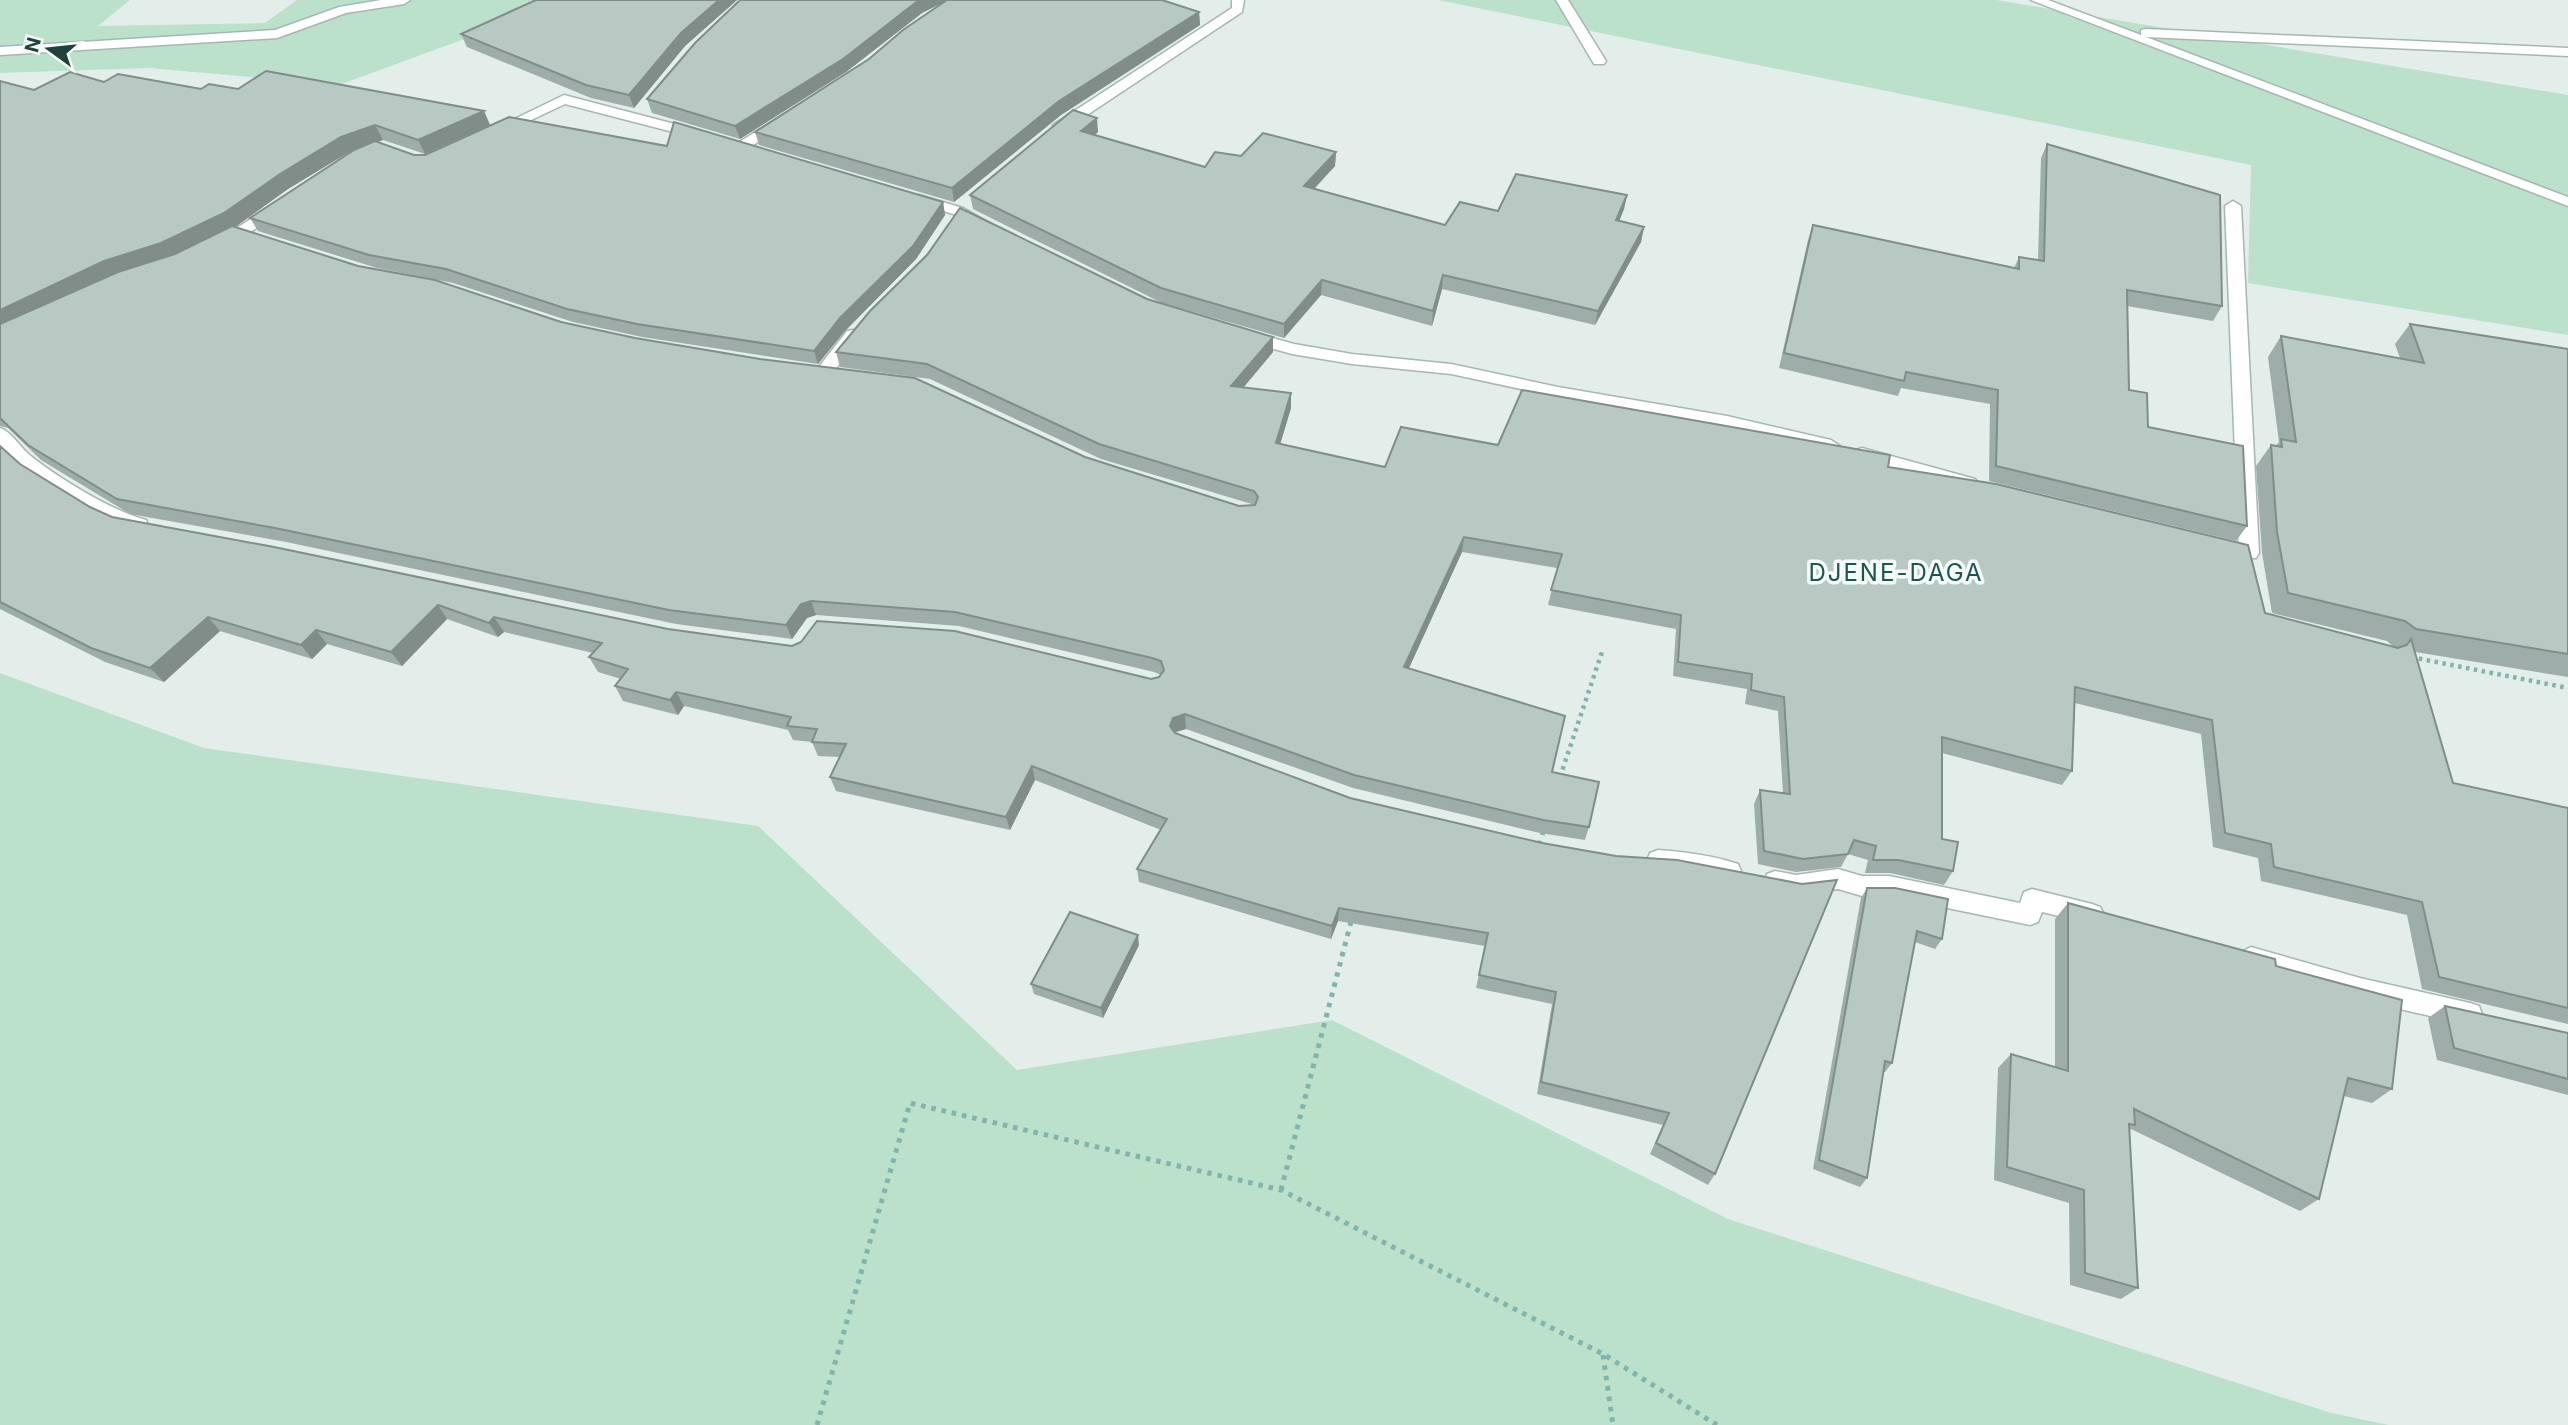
<svg xmlns="http://www.w3.org/2000/svg" width="2568" height="1425" font-family="Inter,sans-serif">
  <style>
    .green { fill: #bbe1cb }
    .lines { fill: none; stroke-linecap: round; stroke-linejoin: round }
    .minor-casing { stroke: #a5b7b3; stroke-width: 3 }
    .path-far1 { stroke: #81b4ac; stroke-width: 4.5; stroke-dasharray: 3.5 4.5; stroke-linecap: butt }
    .path { stroke: #81b4ac; stroke-width: 5; stroke-dasharray: 4.5 6; stroke-linecap: butt }
    .minor { fill: #fff; fill-rule: evenodd }
    .wall { fill: #9eada9 }
    .shaded-wall { fill: #818d89 }
    .building { fill: #b8c9c4; stroke: #818d89; stroke-width: 2 }
    .labels { text-anchor: middle; dominant-baseline: central; stroke-width: 7; stroke-linejoin: round; paint-order: stroke }
    .quarter-label { font-size: 24px; letter-spacing: 2px; fill: #1b5550; stroke: #f4faf8 }
  </style>
  <rect width="100%" height="100%" fill="#e3eeeb"/>
  <g class="green">
    <polygon points="0,0 130,0 98,26 265,23 297,0 559,0 511,22 339,85 149,68 0,73"/>
    <polygon points="1438,0 1996,0 2568,95 2568,335 2248,283 2251,165"/>
    <polygon points="0,673 204,748 758,826 1017,1070 1332,1020 1728,1219 2331,1413 2389,1425 0,1425"/>
  </g>
  <g class="lines">
    <defs>
      <g id="minor">
        <polygon points="381,0 410,0 404,4 346,13 277,38 0,55 0,47 275,30 339,7"/>
        <polygon points="1232,0 1244,0 1242,12 1063,131 1053,131 1053,125 1232,8"/>
        <polygon points="1556,0 1568,0 1606,61 1604,64 1594,64"/>
        <polygon points="2031,0 2048,0 2141,35 2141,30 2146,29 2568,48 2568,56 2146,37 2568,197 2568,206"/>
        <polygon points="564,95 705,132 707,135 700,139 565,104 504,133 499,134 492,130"/>
        <polygon points="780,117 787,121 785,124 746,150 736,150 736,144"/>
        <polygon points="919,195 963,208 991,224 983,229 953,214 914,202 912,199 914,196"/>
        <polygon points="2233,201 2241,206 2259,553 2256,558 2242,558 2239,553 2225,206"/>
        <polygon points="276,203 284,208 281,211 245,236 221,248 213,243"/>
        <polygon points="853,330 859,331 861,335 859,339 830,376 818,376 816,372 818,368 847,331"/>
        <polygon points="1247,331 1294,344 1352,354 1451,364 1558,387 1727,416 1831,440 1840,446 1831,452 1727,428 1558,397 1451,374 1352,364 1292,354 1241,340 1239,336"/>
        <path d="M0 428C12 432 21 449 32 457 60 479 112 511 146 520L148 525 146 530C118 538 19 469 0 446Z"/>
        <polygon points="1862,448 1975,479 1978,483 1975,487 1969,489 1856,458 1853,454 1856,450"/>
        <path d="M1658 850C1685 852 1712 855 1738 864L1741 871 1738 878C1730 881 1660 870 1650 867L1647 860 1650 853Z"/>
        <polygon points="1838,869 1862,876 1889,876 2020,903 2024,892 2032,889 2092,904 2100,907 2104,914 2100,921 2092,924 2042,912 2038,922 2030,925 1889,896 1862,896 1838,889 1796,895 1767,888 1764,881 1767,874 1775,871 1796,875"/>
        <polygon points="2251,947 2360,978 2470,1003 2479,1006 2482,1014 2479,1022 2470,1025 2360,1000 2251,969 2243,965 2239,958 2243,951"/>
      </g>
    </defs>
    <use href="#minor" class="minor-casing"/>
    <g class="path-far1">
      <polyline points="2411,657 2568,688"/>
      <polyline points="1560,777 1603,649"/>
    </g>
    <g class="path">
      <polyline points="1539,845 1544,829"/>
      <polyline points="1281,1190 1352,918"/>
      <polyline points="1603,1355 1613,1425"/>
      <polyline points="817,1425 910,1103 1281,1190 1603,1354 1717,1425"/>
    </g>
    <use href="#minor" class="minor"/>
  </g>
  <g class="wall">
    <polygon points="536,0 737,0 685,46 634,108 591,98 467,47 461,34"/>
    <polygon points="740,0 1162,0 1199,12 1200,25 1061,115 954,202 759,145 755,132 869,59 945,1 922,13 846,72 740,139 652,113 647,99"/>
    <polygon points="0,81 34,90 104,82 201,89 238,89 484,111 490,125 425,154 383,140 377,142 414,155 943,202 945,215 916,259 844,332 818,364 642,337 573,322 453,283 377,268 258,231 250,218 354,150 349,152 288,189 235,227 358,266 561,322 1085,457 1239,506 1255,505 1101,459 930,379 840,367 836,352 1147,299 1273,352 1243,388 1291,393 1291,408 1280,444 1385,467 1498,445 1888,467 2265,613 2394,647 2387,641 2272,613 2262,553 2256,466 2271,445 2276,446 2279,442 2268,357 2281,336 2400,358 2395,344 2410,324 2568,349 2568,677 2415,652 2453,783 2568,808 2568,1024 2422,989 2407,915 2261,881 2258,858 2213,847 2201,734 2075,703 2072,771 2062,785 1942,753 1942,839 1953,871 1944,885 1890,873 1865,873 1868,860 1848,854 1841,867 1796,872 1758,864 1754,804 1760,790 1783,793 1778,711 1745,704 1747,689 1673,676 1676,629 1548,605 1557,568 1462,552 1409,668 1552,772 1589,827 1585,840 1540,833 1353,788 1186,729 1174,733 1350,798 1542,843 1715,1174 1708,1185 1650,1154 1663,1125 1537,1094 1552,1004 1476,988 1485,946 1338,921 1331,939 1139,882 1137,869 1161,830 1035,780 1010,830 836,791 830,777 840,757 818,756 812,742 793,740 788,730 684,706 678,715 623,701 615,686 621,679 598,672 589,657 593,653 504,632 498,637 447,619 402,666 327,644 312,659 220,631 164,682 105,662 0,609 0,446 20,464 90,507 112,517 668,629 792,646 1151,679 1159,677 1161,675 1154,672 959,626 816,615 807,618 792,639 676,624 286,542 130,514 41,460 8,428 0,426"/>
    <polygon points="1098,132 1095,135 1205,167 1241,156 1336,152 1335,166 1314,188 1445,225 1498,211 1627,195 1624,209 1619,221 1644,227 1641,242 1595,325 1442,289 1432,326 1321,295 1284,338 1162,303 973,209 970,195"/>
    <polygon points="2047,144 2222,306 2213,321 2127,306 2129,390 2148,427 2247,526 2236,541 1989,481 1990,404 1901,388 1898,396 1779,368 1808,240 1813,225 2014,268 2019,257 2038,260 2041,158"/>
    <polygon points="1867,888 1942,939 1935,949 1915,942 1892,1063 1885,1072 1883,1072 1867,1178 1860,1187 1813,1169 1861,898"/>
    <polygon points="2068,903 2276,966 2392,1089 2372,1103 2344,1096 2319,1199 2300,1211 2131,1129 2130,1130 2138,1288 2121,1299 2070,1285 2069,1203 1994,1180 1998,1068 2011,1054 2055,1067 2055,919"/>
    <polygon points="1139,945 1103,1018 1034,994 1031,984"/>
    <polygon points="2445,1006 2568,1033 2568,1095 2437,1060 2428,1018"/>
  </g>
  <g class="shaded-wall">
    <polygon points="719,0 737,0 685,46 634,108 629,95 681,33"/>
    <polygon points="919,0 948,0 922,13 846,72 740,139 735,126"/>
    <polygon points="1199,12 1200,25 1061,115 954,202 952,188 1059,101"/>
    <polygon points="484,111 490,125 425,154 418,140"/>
    <polygon points="1097,118 1098,132 1083,145 1081,131"/>
    <polygon points="375,125 383,140 349,152 288,189 234,228 0,330 0,310 280,174 341,137"/>
    <polygon points="1336,152 1335,166 1304,200 1304,186"/>
    <polygon points="1627,195 1624,209 1614,234 1616,220"/>
    <polygon points="943,202 945,215 916,259 844,332 818,364 814,351 840,318"/>
    <polygon points="1644,227 1641,242 1595,325 1598,311"/>
    <polygon points="1443,275 1442,289 1432,326 1433,311"/>
    <polygon points="1322,280 1321,295 1284,338 1284,324"/>
    <polygon points="1273,337 1273,352 1232,401 1231,386"/>
    <polygon points="1291,393 1291,408 1276,458 1276,443"/>
    <polygon points="1464,537 1462,552 1403,681 1404,667"/>
    <polygon points="811,601 816,615 807,618 792,639 786,625 801,604"/>
    <polygon points="438,605 447,619 402,666 391,652"/>
    <polygon points="208,617 220,631 164,682 150,668"/>
    <polygon points="494,617 504,632 498,637 489,623"/>
    <polygon points="316,630 327,644 312,659 301,645"/>
    <polygon points="676,692 684,706 678,715 670,700"/>
    <polygon points="1185,714 1186,729 1175,732 1172,740 1170,726 1173,718"/>
    <polygon points="1032,766 1035,780 1010,830 1006,817"/>
    <polygon points="1339,908 1338,921 1331,939 1332,926"/>
    <polygon points="1138,935 1139,945 1103,1018 1101,1008"/>
  </g>
  <g class="building">
    <polygon points="536,0 719,0 681,33 629,95 586,85 461,34"/>
    <polygon points="740,0 919,0 843,59 735,126 647,99 695,43"/>
    <polygon points="947,0 1162,0 1199,12 1059,101 952,188 755,132 869,59 903,30"/>
    <polygon points="266,71 484,111 418,140 375,125 341,137 280,174 224,213 161,243 104,261 0,310 0,81 34,90 70,72 104,82 118,74 201,89 209,84 238,89"/>
    <polygon points="1073,110 1097,118 1081,131 1205,167 1215,152 1241,156 1263,133 1336,152 1304,186 1445,225 1460,202 1498,211 1516,174 1627,195 1616,220 1644,227 1598,311 1443,275 1433,311 1322,280 1284,324 1161,288 970,195"/>
    <polygon points="509,117 667,146 674,122 943,202 913,246 840,318 814,351 637,324 567,309 446,269 369,255 250,218 354,150 375,141 414,155 425,155"/>
    <polygon points="2047,144 2220,195 2222,306 2127,290 2129,390 2147,393 2148,427 2243,446 2247,526 1996,466 1998,390 1906,372 1904,381 1784,353 1813,225 2019,269 2019,257 2044,261"/>
    <polygon points="960,208 1147,299 1273,337 1231,386 1291,393 1276,443 1385,467 1401,427 1498,445 1522,390 1890,455 1888,467 1996,484 2248,545 2265,613 2398,648 2407,645 2411,639 2453,783 2568,808 2568,1008 2439,977 2422,902 2274,867 2271,844 2225,833 2212,720 2075,687 2072,771 1942,737 1942,839 1958,842 1953,871 1898,860 1873,860 1876,846 1854,840 1848,854 1803,859 1764,851 1760,790 1790,794 1784,697 1751,690 1752,674 1678,662 1681,615 1551,590 1562,554 1464,537 1404,667 1565,716 1552,772 1599,782 1589,827 1543,820 1354,775 1185,714 1173,718 1170,726 1175,733 1350,798 1542,843 1616,856 1677,860 1802,884 1837,880 1715,1174 1656,1143 1669,1113 1541,1082 1556,992 1479,975 1488,933 1339,908 1332,926 1137,869 1167,819 1032,766 1006,817 830,777 846,744 812,742 817,729 787,726 791,717 676,692 670,700 615,686 628,669 589,657 602,643 494,617 489,623 438,605 391,652 316,630 301,645 208,617 150,668 91,648 0,602 0,446 20,464 90,507 112,517 274,547 668,629 792,646 801,642 817,621 955,631 1151,679 1159,677 1164,670 1161,661 1152,658 955,612 811,601 801,604 786,625 669,610 275,528 117,499 28,445 0,418 0,324 118,272 175,254 232,226 358,266 435,280 561,322 635,338 760,359 915,378 1085,457 1239,506 1255,505 1258,497 1254,491 1099,444 927,364 836,352 870,311 927,255"/>
    <polygon points="2410,324 2568,349 2568,654 2416,629 2405,621 2288,593 2277,532 2271,445 2282,447 2281,439 2296,442 2281,336 2424,363"/>
    <polygon points="1867,888 1895,888 1948,899 1942,939 1917,931 1892,1063 1885,1061 1867,1178 1819,1160"/>
    <polygon points="2068,903 2275,959 2276,966 2402,1000 2392,1089 2348,1078 2319,1199 2134,1109 2135,1125 2129,1124 2138,1288 2085,1273 2084,1190 2007,1167 2011,1054 2068,1071"/>
    <polygon points="1070,912 1138,935 1101,1008 1031,984"/>
    <polygon points="2445,1006 2568,1033 2568,1079 2454,1048"/>
  </g>
  <g class="labels">
    <g class="quarter-label">
      <text x="1896" y="572">DJENE-DAGA</text>
    </g>
  </g>
  <g transform="translate(49 49) rotate(285)" stroke="#f4faf8" stroke-width="5" paint-order="stroke">
  <path d="M0-5L12 26L0 18L-12 26Z" fill="#21413d"/>
  <text y="-10" font-size="19" font-weight="bold" text-anchor="middle" fill="#21413d">N</text>
  </g>
</svg>
